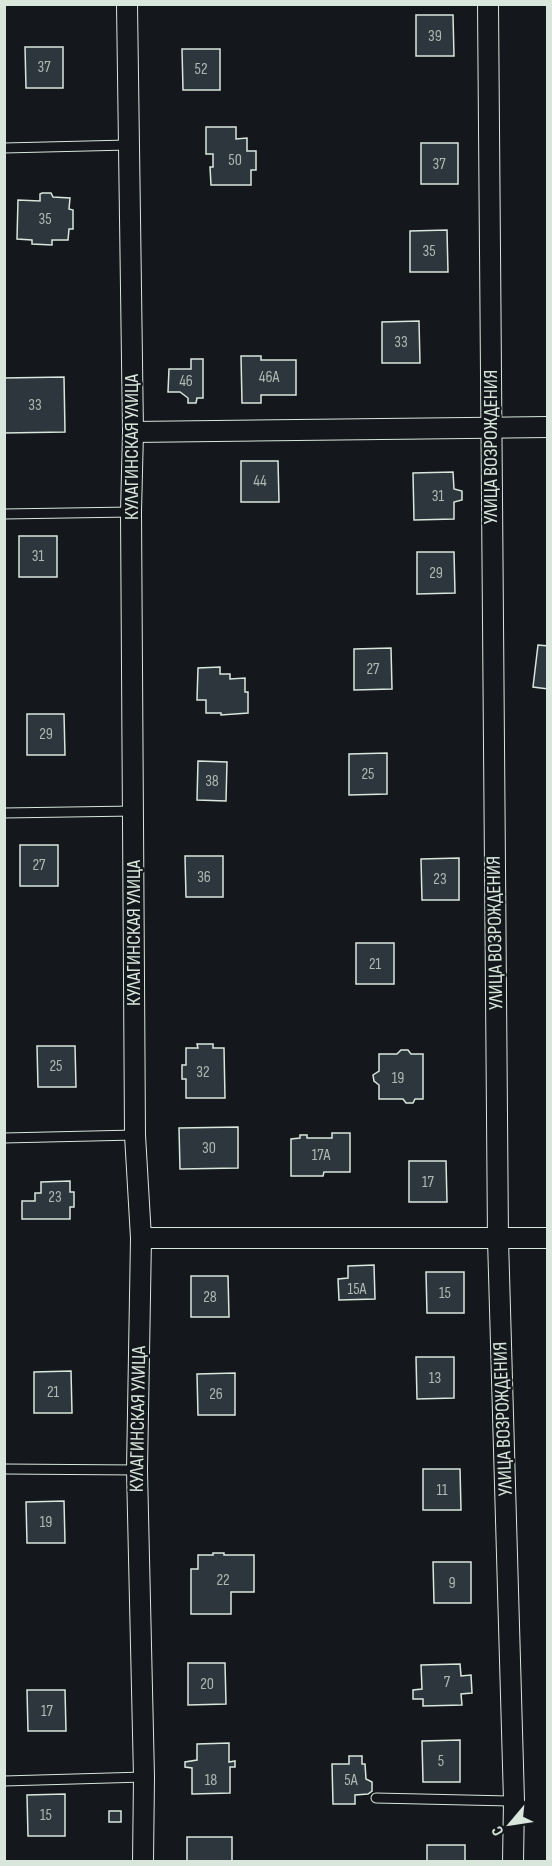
<svg xmlns="http://www.w3.org/2000/svg" width="552" height="1866" font-family="'Sofia Sans Condensed',sans-serif">
  <style>
    .building { fill: #2c363c; stroke: #d8e6dc; stroke-width: 1.5 }
    .lines { fill: none; stroke-linecap: round; stroke-linejoin: round }
    .lane-casing { stroke: #d8e6dc; stroke-width: 11 }
    .street-casing { stroke: #d8e6dc; stroke-width: 22 }
    .lane { stroke: #14181c; stroke-width: 9 }
    .street { stroke: #14181c; stroke-width: 20 }
    .labels { text-anchor: middle; dominant-baseline: central; stroke-width: 4.5; stroke-linejoin: round; paint-order: stroke }
    .number-label { font-size: 16px; fill: #adbab4 }
    .street-label { font-size: 20px; fill: #d8e6dc; stroke: #14181c }
  </style>
  <rect width="100%" height="100%" fill="#14181c"/>
  <g class="building">
    <polygon points="416,15 453,15 454,56 416,56"/>
    <polygon points="25,47 63,47 63,88 26,88"/>
    <polygon points="182,49 220,49 220,90 183,90"/>
    <polygon points="206,127 236,127 236,139 247,138 247,151 256,151 256,170 251,170 251,185 211,185 210,167 213,167 213,154 206,154"/>
    <rect x="421" y="143" width="37" height="41"/>
    <polygon points="42,193 51,193 53,197 70,198 69,209 73,210 73,229 69,229 68,240 52,240 52,245 32,244 32,240 17,239 18,200 40,201 40,194"/>
    <polygon points="447,230 448,272 410,272 410,231"/>
    <polygon points="419,321 420,363 382,363 382,322"/>
    <polygon points="241,356 261,356 261,360 296,360 296,395 261,395 261,403 242,403"/>
    <polygon points="191,359 203,359 203,398 197,398 196,403 188,403 188,398 180,392 168,392 169,369 191,369"/>
    <polygon points="64,377 65,432 4,433 4,378"/>
    <polygon points="241,461 278,461 279,502 241,502"/>
    <polygon points="453,472 454,489 462,491 462,500 454,502 454,519 414,520 413,473"/>
    <rect x="19" y="536" width="38" height="41"/>
    <polygon points="417,552 454,552 455,593 417,594"/>
    <polygon points="538,645 548,646 548,689 533,687"/>
    <polygon points="391,648 392,689 354,690 354,649"/>
    <polygon points="220,667 220,674 230,674 230,679 245,678 245,692 248,692 248,713 221,715 221,713 206,713 206,700 197,700 198,668"/>
    <polygon points="27,714 64,714 65,755 27,755"/>
    <polygon points="387,753 387,794 349,795 349,754"/>
    <polygon points="198,761 227,762 226,801 197,800"/>
    <rect x="20" y="845" width="38" height="41"/>
    <polygon points="185,856 223,856 223,897 186,897"/>
    <polygon points="459,858 459,900 422,900 421,859"/>
    <rect x="356" y="943" width="38" height="41"/>
    <polygon points="197,1044 213,1044 213,1048 224,1048 225,1098 186,1098 186,1079 182,1079 182,1065 186,1065 186,1048 198,1048"/>
    <polygon points="37,1046 75,1046 76,1087 38,1087"/>
    <polygon points="401,1050 408,1050 411,1054 423,1054 423,1099 415,1099 413,1103 406,1103 403,1099 379,1099 379,1085 374,1081 373,1075 379,1071 379,1054 397,1054"/>
    <polygon points="238,1127 238,1168 180,1169 179,1128"/>
    <polygon points="332,1133 350,1133 350,1172 324,1172 323,1176 291,1176 291,1139 300,1138 300,1135 307,1135 307,1138 332,1138"/>
    <polygon points="409,1161 446,1161 447,1202 409,1202"/>
    <polygon points="70,1181 70,1192 74,1192 74,1207 70,1207 70,1219 22,1219 22,1201 35,1201 35,1193 41,1193 41,1182"/>
    <polygon points="374,1265 375,1299 339,1300 338,1279 348,1278 348,1266"/>
    <polygon points="426,1272 464,1272 464,1313 427,1313"/>
    <polygon points="191,1276 228,1276 229,1317 191,1317"/>
    <polygon points="416,1357 454,1357 454,1398 417,1399"/>
    <polygon points="71,1371 72,1413 34,1413 34,1372"/>
    <polygon points="235,1373 235,1415 198,1415 197,1374"/>
    <polygon points="423,1469 460,1469 461,1510 423,1510"/>
    <polygon points="64,1501 65,1543 27,1543 26,1502"/>
    <polygon points="213,1553 224,1553 224,1555 254,1555 254,1592 231,1592 231,1614 191,1614 191,1569 198,1569 198,1555 213,1555"/>
    <polygon points="433,1562 471,1562 471,1603 434,1603"/>
    <polygon points="188,1663 225,1663 226,1704 188,1705"/>
    <polygon points="460,1664 461,1676 471,1675 472,1693 461,1694 462,1705 423,1706 423,1699 413,1699 413,1690 422,1689 421,1665"/>
    <polygon points="27,1690 65,1690 66,1731 28,1731"/>
    <polygon points="460,1740 460,1782 423,1782 422,1741"/>
    <polygon points="229,1743 229,1762 235,1761 235,1767 230,1767 230,1793 192,1794 192,1768 185,1767 185,1762 197,1760 197,1744"/>
    <polygon points="349,1756 362,1756 362,1764 365,1764 366,1779 372,1782 372,1791 368,1794 355,1795 355,1804 333,1804 332,1764 349,1764"/>
    <polygon points="65,1794 65,1836 28,1836 27,1795"/>
    <rect x="109" y="1811" width="12" height="11"/>
    <rect x="187" y="1837" width="45" height="25"/>
    <rect x="427" y="1845" width="38" height="17"/>
  </g>
  <g class="lines">
    <defs>
      <g id="lane">
        <polyline points="4,148 128,145"/>
        <polyline points="4,514 131,512"/>
        <polyline points="4,813 134,811"/>
        <polyline points="4,1138 135,1135"/>
        <polyline points="4,1469 137,1470"/>
        <polyline points="4,1781 144,1777"/>
        <polyline points="376,1798 514,1801"/>
      </g>
      <g id="street">
        <polyline points="127,4 133,432 131,512 135,1135 141,1238 137,1470 144,1777 143,1862"/>
        <polyline points="488,4 498,1239 514,1801 513,1862"/>
        <polyline points="133,432 548,427"/>
        <polyline points="141,1238 548,1238"/>
      </g>
    </defs>
    <use href="#lane" class="lane-casing"/>
    <use href="#street" class="street-casing"/>
    <use href="#lane" class="lane"/>
    <use href="#street" class="street"/>
  </g>
  <g class="labels">
    <g class="number-label">
      <text x="435" y="36">39</text>
      <text x="44" y="67">37</text>
      <text x="201" y="69">52</text>
      <text x="235" y="160">50</text>
      <text x="439" y="164">37</text>
      <text x="45" y="219">35</text>
      <text x="429" y="251">35</text>
      <text x="401" y="342">33</text>
      <text x="269" y="377">46А</text>
      <text x="186" y="381">46</text>
      <text x="35" y="405">33</text>
      <text x="260" y="481">44</text>
      <text x="438" y="496">31</text>
      <text x="38" y="556">31</text>
      <text x="436" y="573">29</text>
      <text x="373" y="669">27</text>
      <text x="46" y="734">29</text>
      <text x="368" y="774">25</text>
      <text x="212" y="781">38</text>
      <text x="39" y="865">27</text>
      <text x="204" y="877">36</text>
      <text x="440" y="879">23</text>
      <text x="375" y="964">21</text>
      <text x="56" y="1066">25</text>
      <text x="203" y="1072">32</text>
      <text x="398" y="1078">19</text>
      <text x="209" y="1148">30</text>
      <text x="321" y="1155">17А</text>
      <text x="428" y="1182">17</text>
      <text x="55" y="1197">23</text>
      <text x="357" y="1289">15А</text>
      <text x="445" y="1293">15</text>
      <text x="210" y="1297">28</text>
      <text x="435" y="1378">13</text>
      <text x="53" y="1392">21</text>
      <text x="216" y="1394">26</text>
      <text x="442" y="1490">11</text>
      <text x="46" y="1522">19</text>
      <text x="223" y="1580">22</text>
      <text x="452" y="1583">9</text>
      <text x="447" y="1682">7</text>
      <text x="207" y="1684">20</text>
      <text x="47" y="1711">17</text>
      <text x="441" y="1761">5</text>
      <text x="211" y="1780">18</text>
      <text x="351" y="1780">5А</text>
      <text x="46" y="1815">15</text>
    </g>
    <g class="street-label">
      <text transform="translate(132 447) rotate(-90)">КУЛАГИНСКАЯ УЛИЦА</text>
      <text transform="translate(491 447) rotate(-90)">УЛИЦА ВОЗРОЖДЕНИЯ</text>
      <text transform="translate(134 933) rotate(-90)">КУЛАГИНСКАЯ УЛИЦА</text>
      <text transform="translate(495 933) rotate(-91)">УЛИЦА ВОЗРОЖДЕНИЯ</text>
      <text transform="translate(138 1419) rotate(-89)">КУЛАГИНСКАЯ УЛИЦА</text>
      <text transform="translate(503 1419) rotate(-92)">УЛИЦА ВОЗРОЖДЕНИЯ</text>
    </g>
  </g>
  <rect width="552" height="1866" fill="none" stroke="#d8e6dc" stroke-width="12"/>
  <g transform="translate(510 1824) rotate(241)" stroke="#14181c" stroke-width="4.5" paint-order="stroke">
  <path d="M0-4.5L10 22L0 15L-10 22Z" fill="#d8e6dc"/>
  <text y="-9" font-size="16" font-weight="bold" text-anchor="middle" fill="#d8e6dc">С</text>
  </g>
</svg>
